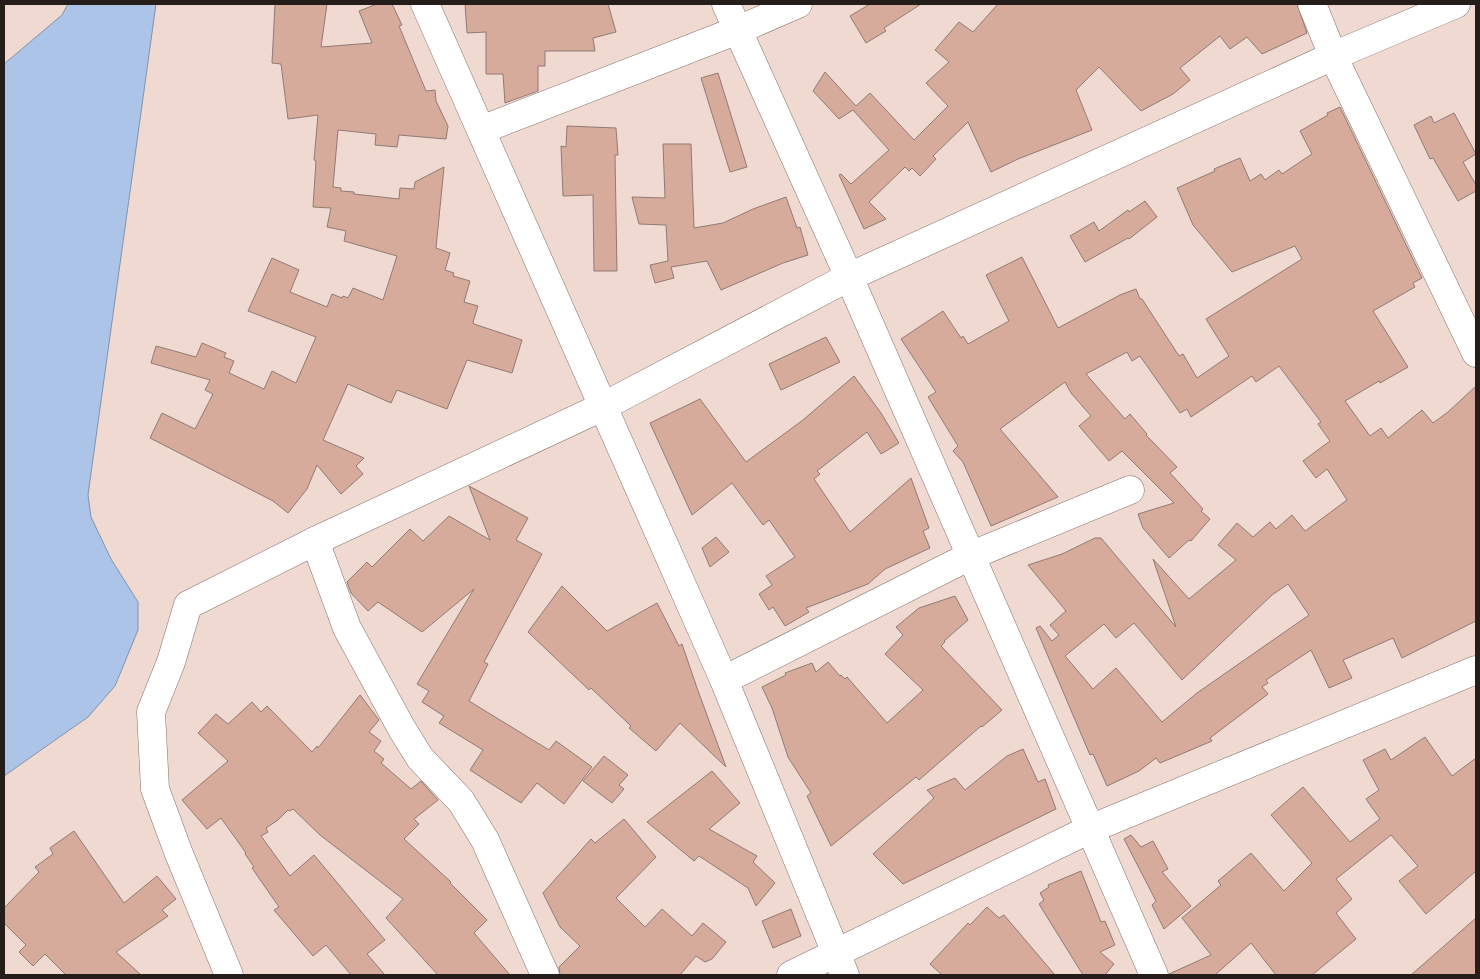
<svg xmlns="http://www.w3.org/2000/svg" width="1480" height="979" font-family="'Open Sans',sans-serif">
  <style>
    .water { fill: #abc4e7; stroke: #8392aa }
    .building { fill: #d7ab9b; stroke: #8f7b74; fill-rule: evenodd }
    .lines { fill: none; stroke-linecap: round; stroke-linejoin: round }
    .minor-casing { stroke: #84716a; stroke-width: 29 }
    .minor { stroke: #fff; stroke-width: 28 }
  </style>
  <rect width="100%" height="100%" fill="#f0d9d1"/>
  <polygon class="water" points="68,4 156,4 88,495 91,517 111,559 138,602 138,630 115,686 88,717 4,776 4,64 62,15"/>
  <g class="building">
    <polygon points="275,4 327,4 321,47 372,43 359,11 377,4 392,4 402,25 399,26 426,91 435,90 436,101 448,126 446,139 399,135 397,147 375,145 376,134 338,130 333,187 341,188 341,191 354,192 354,194 399,199 400,188 414,189 415,182 444,167 436,248 450,253 445,270 454,273 453,276 470,281 464,302 478,306 473,322 474,324 522,340 512,373 467,360 447,409 397,390 391,403 348,384 323,440 364,458 356,466 363,474 341,494 317,465 307,489 288,513 273,501 150,438 162,413 195,429 213,394 205,390 210,380 151,363 156,346 196,357 202,343 226,353 224,357 234,361 229,373 264,389 272,371 296,383 316,337 248,311 272,258 299,270 290,292 327,307 332,294 342,298 343,296 348,298 353,288 383,300 397,256 344,241 346,231 327,227 331,208 313,207 316,161 314,160 318,115 288,119 281,64 272,63"/>
    <polygon points="465,4 608,4 616,32 593,38 595,51 545,51 545,66 538,66 538,91 505,103 503,74 486,74 486,32 467,33"/>
    <polygon points="870,4 921,4 884,28 886,31 866,43 850,16"/>
    <polygon points="998,4 1297,4 1307,33 1262,54 1247,37 1230,49 1220,36 1180,68 1190,80 1173,94 1141,111 1099,67 1076,90 1092,130 1018,159 991,172 968,122 933,156 936,159 920,176 912,168 909,171 905,167 869,202 886,219 864,229 839,175 841,174 851,184 889,150 853,110 839,119 813,91 825,72 856,106 870,93 914,140 948,106 926,83 949,62 935,50 959,22 973,32"/>
    <polygon points="718,73 747,167 730,172 701,78"/>
    <path d="M1340 107 1422 278 1413 283 1415 287 1373 311 1408 367 1380 383 1379 381 1345 401 1370 436 1381 428 1388 438 1422 410 1433 423 1448 412 1476 386V621L1402 658 1393 638 1343 660 1352 678 1329 688 1311 650 1266 680 1268 683 1262 687 1268 694 1210 738 1212 741 1160 763 1156 758 1139 771 1107 786 1093 754 1090 755 1036 628 1040 626 1052 641 1059 635 1050 625 1066 611 1028 565 1062 554 1095 538H1101L1176 627 1153 559 1189 599 1236 560 1218 545 1237 523 1253 537 1270 522 1276 529 1292 515 1305 531 1308 529 1347 500 1327 469 1316 478 1303 461 1330 441 1318 424 1321 422 1279 366 1256 382 1252 376 1191 417 1187 409 1180 413 1140 356 1132 361 1127 352 1086 374 1125 419 1130 414 1147 434 1146 435 1177 467 1170 473 1203 509 1201 511 1210 519 1191 541 1189 540 1169 558 1143 528 1138 514 1174 503 1122 451 1109 461 1079 426 1091 416 1071 393 1065 382 1000 429 1058 497 991 526 963 462 953 451 958 446 928 397 936 392 901 339 943 311 961 338 963 336 968 344 1009 321 986 275 1022 257 1058 328 1120 295 1136 289 1140 299H1142L1179 356 1183 354 1197 378 1229 356 1206 319 1302 259 1295 246 1232 272 1193 225 1177 188 1215 171 1214 169 1240 158 1250 181 1261 174 1265 180 1279 170 1282 174 1312 154 1300 131 1328 115 1327 113ZM1288 584 1309 615 1197 693 1162 722 1116 668 1093 689 1065 656 1104 624 1116 638 1134 623 1182 680 1272 595Z"/>
    <polygon points="1454,113 1476,154 1463,162 1476,185 1476,191 1458,201 1433,158 1430,159 1414,125 1431,116 1434,123"/>
    <polygon points="567,126 616,128 618,155 615,155 617,271 594,271 593,195 563,196 561,146 566,147"/>
    <polygon points="663,144 691,144 694,228 723,223 753,209 786,197 797,228 800,227 808,255 783,263 721,290 707,261 671,267 674,278 655,283 650,265 668,261 666,225 639,224 632,197 665,198"/>
    <polygon points="1145,201 1157,217 1129,239 1128,238 1085,262 1070,236 1094,222 1099,231 1128,210 1129,212"/>
    <polygon points="826,337 840,362 781,390 769,364"/>
    <polygon points="854,376 881,413 899,443 881,454 867,432 817,471 820,474 814,479 850,532 911,478 929,528 923,531 930,548 885,569 868,584 806,608 809,612 785,626 773,607 769,610 759,594 772,585 766,576 795,557 769,520 763,525 732,483 692,515 650,423 700,399 746,462 803,420"/>
    <polygon points="469,486 528,518 516,540 542,554 484,662 488,664 469,701 549,750 556,741 592,767 564,804 537,783 521,803 470,770 483,750 439,723 444,716 422,702 429,691 417,684 474,589 422,632 378,602 368,611 351,593 347,582 367,562 372,567 410,529 423,541 449,516 490,540"/>
    <polygon points="716,537 729,552 710,567 702,548"/>
    <polygon points="562,586 607,631 657,603 679,646 682,644 697,688 726,767 680,723 656,751 629,728 631,726 591,688 589,690 528,632"/>
    <polygon points="955,596 968,620 944,641 945,642 941,646 1002,710 982,727 981,726 919,780 916,777 831,846 807,796 811,793 788,757 772,708 762,687 786,675 785,673 812,663 816,672 828,662 840,676 841,675 845,679 847,677 887,723 923,690 885,654 903,635 896,627 919,608"/>
    <polygon points="360,695 379,720 369,732 381,741 374,751 384,759 381,763 411,789 421,781 438,800 414,819 419,824 404,839 451,882 450,883 487,920 474,933 510,975 438,975 386,918 403,899 320,835 293,809 290,811 288,810 278,820 266,828 268,832 261,836 290,876 314,855 385,940 367,954 385,975 351,975 326,945 313,956 274,910 279,907 252,868 254,867 245,854 246,853 221,818 207,829 182,800 228,761 198,733 216,714 228,724 252,702 261,712 267,706 312,752 317,746 318,748"/>
    <polygon points="1425,737 1452,776 1476,758 1476,871 1426,914 1399,881 1418,866 1391,835 1336,879 1352,899 1336,913 1356,939 1312,975 1276,975 1251,943 1215,975 1169,975 1169,974 1211,955 1182,918 1221,885 1218,881 1251,853 1284,891 1312,863 1271,815 1303,787 1350,842 1380,819 1366,799 1379,790 1363,760 1385,749 1391,760"/>
    <polygon points="1023,749 1038,782 1045,779 1056,809 903,884 873,854 934,798 927,790 955,778 965,790 1007,756"/>
    <polygon points="604,756 628,775 619,785 624,789 612,803 583,781"/>
    <polygon points="712,771 740,803 709,829 757,856 753,862 775,883 756,906 748,888 699,856 694,861 647,822"/>
    <polygon points="624,819 656,857 616,898 645,927 662,909 692,936 703,923 726,942 712,959 705,962 696,956 680,975 560,975 559,967 580,946 560,927 543,893 591,839 595,843"/>
    <polygon points="74,831 124,903 157,876 176,899 162,910 168,916 116,952 141,975 66,975 45,954 33,966 19,952 26,945 4,923 4,908 39,872 35,867 53,854 50,848"/>
    <polygon points="1131,835 1141,847 1153,841 1168,869 1162,872 1191,906 1164,929 1152,905 1156,901 1124,839"/>
    <polygon points="1081,871 1101,922 1105,921 1115,945 1100,952 1114,964 1105,975 1083,975 1039,904 1044,900 1040,893 1049,887 1048,885"/>
    <polygon points="987,907 999,918 1004,915 1055,975 942,975 930,964 968,923 970,925"/>
    <polygon points="791,909 801,936 773,948 762,921"/>
    <polygon points="1476,918 1476,975 1411,975"/>
  </g>
  <g class="lines">
    <defs>
      <g id="minor">
        <polyline points="425,4 724,680 845,975"/>
        <polyline points="726,4 849,277 1154,975"/>
        <polyline points="1312,4 1333,56 1476,353"/>
        <polyline points="481,130 738,30 798,4"/>
        <polyline points="315,541 347,628 402,729 420,758 461,801 485,840 545,975"/>
        <polyline points="724,680 970,556 1130,490"/>
        <polyline points="229,975 179,854 155,789 151,712 171,662 188,605 315,541 602,407 849,277 1333,56 1456,4"/>
        <polyline points="791,975 1090,829 1476,670"/>
      </g>
    </defs>
    <use href="#minor" class="minor-casing"/>
    <use href="#minor" class="minor"/>
  </g>
  <rect width="1480" height="979" fill="none" stroke="#251d1a" stroke-width="10"/>
</svg>
